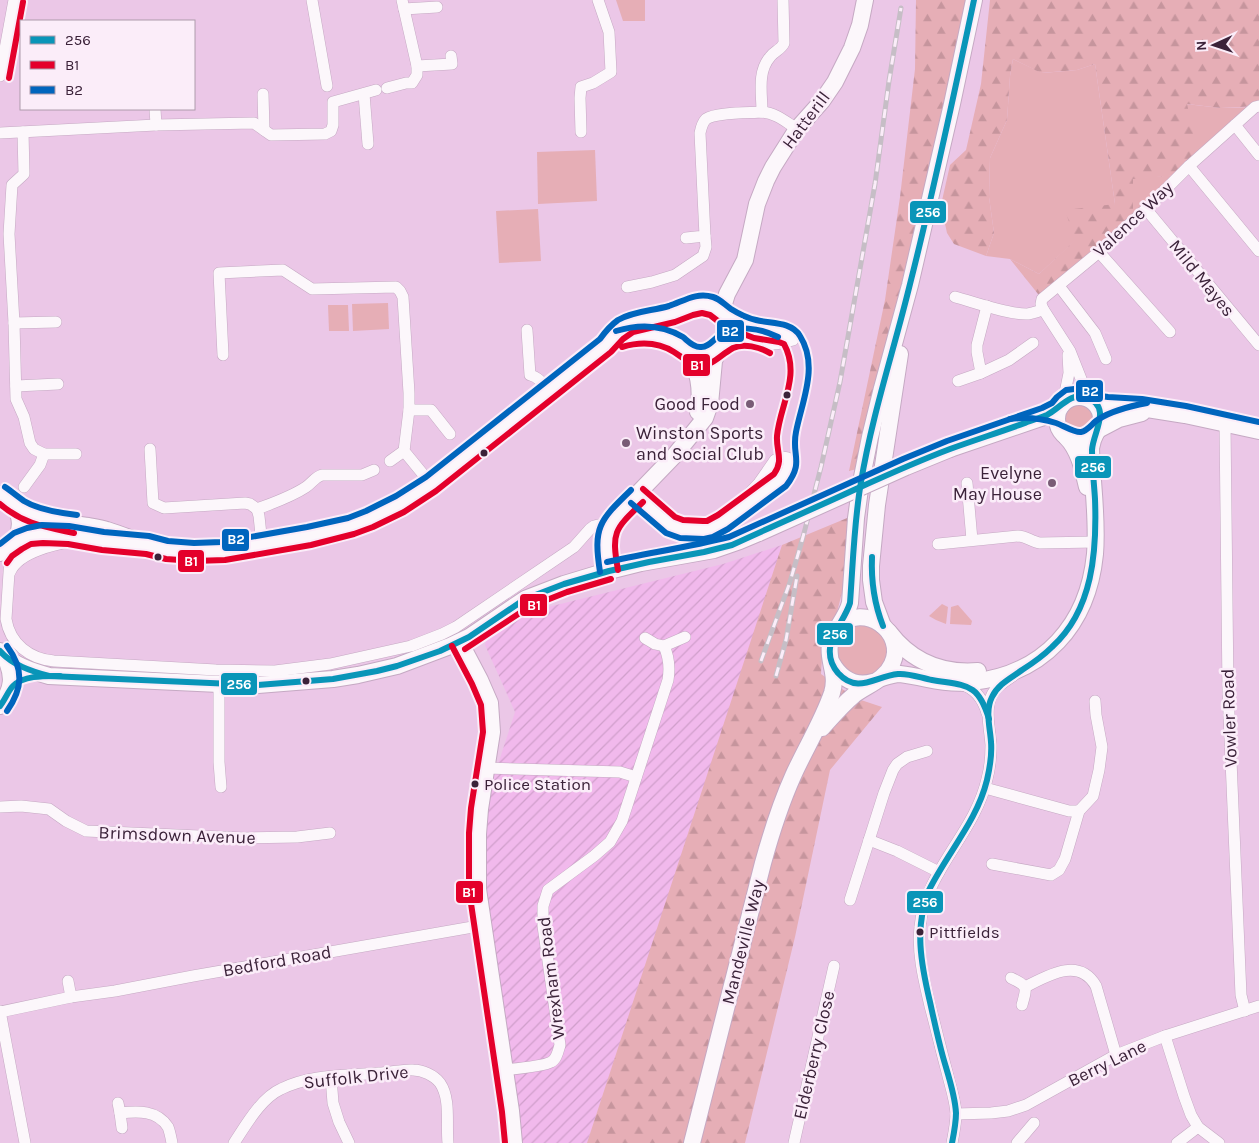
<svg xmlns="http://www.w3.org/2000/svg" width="1259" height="1143" font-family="Karla,sans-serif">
	<defs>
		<pattern id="industrial-furrows" width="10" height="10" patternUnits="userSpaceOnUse" patternTransform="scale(1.25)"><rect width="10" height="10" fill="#f1b9ec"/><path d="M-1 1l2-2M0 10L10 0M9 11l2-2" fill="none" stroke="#d09fcb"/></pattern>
		<pattern id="forest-firs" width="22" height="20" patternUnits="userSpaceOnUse" patternTransform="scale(1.25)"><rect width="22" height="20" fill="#e6aeb6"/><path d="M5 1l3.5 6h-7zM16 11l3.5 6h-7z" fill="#c6959d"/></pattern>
	</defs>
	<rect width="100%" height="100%" fill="#ebc7e7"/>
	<polygon fill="url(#industrial-furrows)" points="782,545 746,663 587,1143 521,1143 487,909 484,831 490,789 515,712 485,645 486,641 515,619 540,609 723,564"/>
	<g fill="#e6aeb6">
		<polygon points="616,0 645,0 645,21 623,21"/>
		<polygon points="1013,59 1042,73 1077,70 1095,64 1115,204 1039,274 1010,259 986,256 994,233 989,197 990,158 1007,120 1010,76"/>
		<polygon points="1186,104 1221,108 1255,107 1195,161"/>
		<polygon points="595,150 597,201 538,204 537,152"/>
		<polygon points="1180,175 1133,217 1133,178"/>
		<polygon points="538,209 541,261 499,263 496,211"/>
		<polygon points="388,303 389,329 353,331 352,304"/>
		<polygon points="328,305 348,305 349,331 329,331"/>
		<circle cx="1079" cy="419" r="16"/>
		<polygon points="942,604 948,607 946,624 936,620 929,616"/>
		<polygon points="958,605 972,621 971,625 950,624 951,607"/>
		<circle cx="862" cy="650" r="26"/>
	</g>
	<g fill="url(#forest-firs)">
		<polygon points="916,0 974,0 861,468 849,471 885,300 900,197 915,69"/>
		<polygon points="990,0 1259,0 1259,106 1221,108 1187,104 1193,131 1195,161 1180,175 1133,179 1133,217 1042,299 1010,259 1039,274 1075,240 1065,210 1115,204 1095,64 1077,70 1041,73 1013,59 1010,76 1007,120 990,158 989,197 994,233 986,256 954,244 947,233 941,205 950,165 966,150 981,84"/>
		<polygon points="852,516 844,585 836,616 823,641 821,674 855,698 882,707 830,770 795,937 745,1143 587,1143 782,545"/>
	</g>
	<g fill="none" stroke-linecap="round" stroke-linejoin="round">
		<defs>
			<g id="street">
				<polyline points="312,0 327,86"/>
				<polyline points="404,9 437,7"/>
				<polyline points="417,66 452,64 451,56"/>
				<polyline points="0,76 14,0"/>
				<polyline points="387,88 406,83 412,83 417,75 417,66 402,0"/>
				<polyline points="263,94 264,130"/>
				<polyline points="364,94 368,144"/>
				<polyline points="155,109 156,125"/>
				<path d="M762 112C762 94 757 72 770 57 774 51 781 50 784 43L783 0"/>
				<polyline points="1235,125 1259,155"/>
				<polyline points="23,132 24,174 12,185 9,234 14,323 16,399 24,417 30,443 34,449 44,454 76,454"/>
				<polyline points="581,132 580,98 581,87 593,83 611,72 609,32 598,0"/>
				<polyline points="0,133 156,125 254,123 271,135 325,134 331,131 333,125 333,102 376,90"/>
				<polyline points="1189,166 1259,251"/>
				<polyline points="1146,209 1259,345"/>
				<path d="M686 238 705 236 700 133C701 128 702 123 706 119 716 112 750 113 762 112 776 113 786 122 797 129"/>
				<polyline points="1099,252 1170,332"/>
				<polyline points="1059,286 1095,333 1106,359"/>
				<polyline points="627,287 652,282 675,275 703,256 706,247 705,236"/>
				<path d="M955 297C974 302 1009 315 1028 314 1033 313 1038 312 1043 309"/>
				<polyline points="14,323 56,322"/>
				<path d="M527 330 530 375C539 377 543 384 548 391"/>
				<path d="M723 345C741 330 753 342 773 344 779 344 786 342 793 340L787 335 750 327 735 322 723 315"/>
				<polyline points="223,355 219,273 283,270 312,289 396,287 400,291 403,297 409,393 409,410 404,451 431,484"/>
				<polyline points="981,373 977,352 977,345 987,306"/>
				<polyline points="958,381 981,373 1009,360 1033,343"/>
				<polyline points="16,386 58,384"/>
				<polyline points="1089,399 1070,351 1043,309 1041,304 1042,299 1099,252 1146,209 1189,166 1255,107 1259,106"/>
				<polyline points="1063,403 1069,373 1068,355"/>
				<polyline points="409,410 431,410 450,434"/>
				<polyline points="1225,424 1228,690 1241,995 1245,1011"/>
				<path d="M150 449 153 503 164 508 245 503 250 504 257 509C273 503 291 497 306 487 312 483 315 477 322 475H362L374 470"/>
				<polyline points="390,461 404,451"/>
				<polyline points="967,483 972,540"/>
				<polyline points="24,487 40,465 44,454"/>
				<path d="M637 496C650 508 664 525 682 529 691 531 704 531 713 528 728 521 741 509 754 499 764 491 779 485 786 473 789 468 790 464 788 458L782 457 775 460 759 483 743 500 723 514 700 527 692 530"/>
				<polyline points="257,509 259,516 262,544"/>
				<path d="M13 544 10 557 6 619C10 644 30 659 54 661L216 670 275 671 330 664 411 646 442 634 456 627 574 547 590 529 594 526 598 525 609 526"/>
				<path d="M938 544 1018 536C1026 536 1032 542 1040 543L1095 542"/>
				<path d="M10 572C19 551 57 544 78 540"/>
				<polyline points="645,638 655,644 664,646"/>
				<polyline points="219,684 219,762 221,787"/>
				<path d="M960 684C975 688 983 699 987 713"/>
				<polyline points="486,768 620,772 636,777"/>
				<polyline points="985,788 1069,811 1079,811"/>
				<polyline points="0,807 21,806 49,809 66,821 86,831 244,838 297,837 330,833"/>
				<polyline points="869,840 897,851 939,872"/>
				<polyline points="992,864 1051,875 1059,870 1065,859 1079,811 1093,796 1099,770 1102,747 1096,715 1095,701"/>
				<polyline points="850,900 884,793 893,770 897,764 907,757 927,751"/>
				<path d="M1011 978C1028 986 1027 987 1022 1005"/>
				<polyline points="68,981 71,997"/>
				<path d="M1025 987C1047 976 1079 956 1096 986L1116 1055"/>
				<polyline points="0,1011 25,1143"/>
				<polyline points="0,1012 71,997 115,991 193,976 484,925"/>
				<polyline points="1165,1036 1184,1096 1191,1115 1198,1127 1219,1143"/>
				<path d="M504 1070C514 1069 544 1066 551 1062 557 1059 558 1051 560 1045L543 926V906L548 890 594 856 610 842 622 821 668 680C670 668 669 657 664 646L685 637"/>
				<polyline points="331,1077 333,1103 339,1122 349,1143"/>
				<path d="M118 1103 120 1113C138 1111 157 1110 168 1127 170 1132 171 1138 172 1143"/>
				<polyline points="120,1113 122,1128"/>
				<polyline points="956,1114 991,1113 1008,1111 1026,1105 1116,1055 1165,1036 1259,1006"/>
				<path d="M234 1143C246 1125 261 1098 281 1089 311 1074 347 1076 379 1073 388 1073 405 1069 413 1070 422 1070 434 1075 440 1083 451 1099 446 1124 448 1143"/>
				<polyline points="794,1143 834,966"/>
				<path d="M952 1143C954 1133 956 1123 956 1113 955 1099 950 1085 947 1072 941 1050 936 1028 930 1006 924 980 917 953 920 927 925 871 975 833 987 779 990 768 991 757 991 745 990 728 983 705 995 690 1000 684 1007 680 1013 676"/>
				<polyline points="1017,1143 1034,1123"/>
				<polyline points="1177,1143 1198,1127"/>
			</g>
			<g id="secondary">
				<polyline points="723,315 724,304 727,294 745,260 757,204 766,181 773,167 797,129 822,101 835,82 852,48 860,25 865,0"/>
				<path d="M686 351C699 369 702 390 698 412"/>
				<circle cx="1079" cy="419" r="22"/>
				<polyline points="1093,401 1107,406 1141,408 1185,415 1259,431"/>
				<polyline points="1098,430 1119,419 1142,413"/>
				<path d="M1066 437C1079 450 1083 470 1087 487"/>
				<polyline points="950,449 1041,418 1054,412 1061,406"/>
				<path d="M0 494C26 507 27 540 0 553"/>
				<path d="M13 503C35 519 62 522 88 526 94 527 101 528 107 530 127 536 146 546 168 550 202 556 235 549 269 543 308 536 346 530 382 513 414 499 442 475 469 454 515 418 559 380 606 345 621 338 636 333 654 336 662 337 671 340 679 345 682 347 685 350 688 352 699 359 714 356 722 345 726 339 728 331 726 323 725 316 720 309 713 306 708 304 703 304 698 304 689 306 681 311 673 313 657 318 639 318 625 327 617 331 611 338 606 345"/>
				<path d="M13 544C39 526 72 536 101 541 110 542 119 543 128 544"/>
				<path d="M609 571C605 548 600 534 617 515L674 456 705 418 710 404 714 361 719 349"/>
				<polyline points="883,626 874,602 871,580 871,566 877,505 900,354"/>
				<path d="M889 632C911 661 942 674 978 671"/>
				<polyline points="460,642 480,680 490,703 492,732 480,809 478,834 478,889 511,1111 514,1143"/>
				<path d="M0 651C13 665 31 671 49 676L219 684 258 685 333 679 358 675 397 666 450 646 469 637 525 599 564 584 597 574 641 563 714 550 740 541 759 533"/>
				<path d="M832 663C841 679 855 687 873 682"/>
				<path d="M882 678C888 676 894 674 900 674 909 675 918 677 927 679 941 682 957 684 972 682 1044 674 1088 625 1095 554 1098 518 1092 483 1091 448L1093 440 1096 433"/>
				<path d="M0 706C13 689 14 676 5 657"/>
				<path d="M822 728C832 717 842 705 854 695 867 685 885 680 892 664 907 632 863 601 839 627"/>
				<path d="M692 1143 763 863C771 834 780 805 793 776 805 749 822 722 832 693 838 674 827 661 830 644 833 630 846 619 850 603L856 518 861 482 870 437 882 388 910 285 952 104 974 0"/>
			</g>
		</defs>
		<use href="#street" stroke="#c5a9c3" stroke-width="12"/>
		<use href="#secondary" stroke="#c5a9c3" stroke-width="18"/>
		<use href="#street" stroke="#fcf7fb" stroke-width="11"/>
		<use href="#secondary" stroke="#fcf7fb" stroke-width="16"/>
		<defs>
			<g id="rail">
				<polyline points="761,661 790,582 803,537 821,467 840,382 875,184 889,81 901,8"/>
				<polyline points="776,676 786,640 797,576"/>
			</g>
		</defs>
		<use href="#rail" stroke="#c6bec6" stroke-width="5"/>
		<use href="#rail" stroke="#fbedf9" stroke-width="3" stroke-dasharray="9" stroke-linecap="butt"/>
		<defs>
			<polyline id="secondary-bridge" points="759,533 906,467 950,449"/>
		</defs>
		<use href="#secondary-bridge" stroke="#c5a9c3" stroke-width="18" stroke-linecap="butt"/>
		<use href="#secondary-bridge" stroke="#fcf7fb" stroke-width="16"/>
		<defs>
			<g id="bus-1">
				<path d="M974 0C954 95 934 190 910 284 894 350 872 415 861 482 854 522 853 563 850 603 845 619 832 632 830 648 829 657 832 666 838 673 858 695 875 676 898 674 909 673 921 678 932 680 966 686 978 682 989 719"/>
				<path d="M872 557C871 581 874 603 883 626"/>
				<path d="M0 651C12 665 31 671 49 676L258 685 333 679 377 671 397 666 440 651 469 637 525 599 564 584 609 571 649 562 704 552 732 545C773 526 815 508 856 489 887 475 918 461 950 449 975 440 1000 432 1025 423 1032 420 1040 418 1047 415 1059 409 1071 392 1086 397 1113 407 1093 432 1092 450 1092 466 1094 483 1095 499 1097 551 1093 610 1052 647 1043 656 1033 663 1022 670 1011 678 998 684 992 697 985 711 990 727 991 742 992 754 990 767 987 780 977 821 948 852 929 890 914 927 921 964 930 1002 934 1020 938 1039 943 1057 948 1075 955 1094 956 1113 956 1123 954 1133 952 1143"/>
				<path d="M0 706C5 700 8 691 13 686 24 675 46 676 60 676"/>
			</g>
			<g id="bus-2">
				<polyline points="9,78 23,2"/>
				<path d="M622 347C639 342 658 342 674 352 682 357 689 364 698 365 714 366 720 355 733 348 744 343 759 347 770 353"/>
				<path d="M0 504C23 524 46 527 74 533"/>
				<path d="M7 563 12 556 22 549 31 544 43 543 68 544 102 550 146 554 166 559 194 561 225 560 311 545 354 534 373 527 404 512 436 491 611 352 623 339 633 332 675 322 693 315 702 313 710 315 723 325 741 333 754 338 779 342 784 344C801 375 780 405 777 436 776 451 784 460 774 474L718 515 707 521H703L683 520 675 517 643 489"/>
				<path d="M618 570C611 531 615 529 643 502"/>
				<polyline points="452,646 472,684 481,705 483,732 471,808 469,833 469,890 502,1112 505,1143"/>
				<polyline points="465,649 529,607 567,592 611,579"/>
			</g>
			<g id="bus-3">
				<path d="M616 331C639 324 663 325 683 337 688 341 693 347 700 347 708 348 713 340 719 336 737 324 760 328 778 337"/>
				<path d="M1010 419C1025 417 1040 418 1056 423 1062 425 1075 433 1081 432 1088 431 1093 422 1099 419 1113 410 1131 406 1147 403"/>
				<path d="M5 487C11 491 17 496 24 501 39 510 60 513 77 515"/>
				<path d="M0 544 14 533 27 528 42 525 69 526 104 532 149 536 168 541 194 543 222 542 307 527 348 518 366 511 396 496 426 477 600 339C605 332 611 325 618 320 634 311 652 311 669 306 684 301 696 292 713 297 720 299 725 305 731 309 739 314 747 318 756 320 770 324 791 321 800 336 819 366 802 401 796 432 791 456 805 461 786 486L728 529 713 537 704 539 680 538 666 533 631 503"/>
				<path d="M607 562C648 553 689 547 729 537L903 459 947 441 1042 408 1052 403 1057 397 1066 390 1083 388 1101 396 1108 397 1142 399 1186 406 1259 422"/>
				<path d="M600 572C593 527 599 521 631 490"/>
				<path d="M7 646C24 669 23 688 7 711"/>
			</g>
		</defs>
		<use href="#bus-1" stroke="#fbedf9" stroke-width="10"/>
		<use href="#bus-2" stroke="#fbedf9" stroke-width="10"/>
		<use href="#bus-3" stroke="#fbedf9" stroke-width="10"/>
		<use href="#bus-1" stroke="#0995b8" stroke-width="6"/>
		<use href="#bus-2" stroke="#e4002b" stroke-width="6"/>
		<use href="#bus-3" stroke="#0065bd" stroke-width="6"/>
	</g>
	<g fill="#3b2239" stroke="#fbedf9" stroke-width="2">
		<circle cx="787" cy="395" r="4.5"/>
		<circle cx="484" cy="453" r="4.5"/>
		<circle cx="158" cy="557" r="4.5"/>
		<circle cx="306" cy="681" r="4.5"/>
		<circle cx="475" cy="784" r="4.5"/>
		<circle cx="920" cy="932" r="4.5"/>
	</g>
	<g fill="#795c76" stroke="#fbedf9" stroke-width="2">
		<circle cx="750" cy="404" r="5"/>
		<circle cx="626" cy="443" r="5"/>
		<circle cx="1052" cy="483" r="5"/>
	</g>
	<g text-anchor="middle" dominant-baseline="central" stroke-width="5" stroke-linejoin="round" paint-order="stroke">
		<g font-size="17" fill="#3b2239" stroke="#fbedf9" text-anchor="start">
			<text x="484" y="784">Police Station</text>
			<text x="929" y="932">Pittfields</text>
		</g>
		<g font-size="18" fill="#3b2239" stroke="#fbedf9">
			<text transform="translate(806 120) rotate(-53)">Hatterill</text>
			<text transform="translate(1133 219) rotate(-43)">Valence Way</text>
			<text transform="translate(1202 278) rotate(51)">Mild Mayes</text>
			<text transform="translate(1229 718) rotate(-92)">Vowler Road</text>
			<text transform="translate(177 835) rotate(2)">Brimsdown Avenue</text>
			<text transform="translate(743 942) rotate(-76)">Mandeville Way</text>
			<text transform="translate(277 961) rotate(-10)">Bedford Road</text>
			<text transform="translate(551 978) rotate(-97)">Wrexham Road</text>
			<text transform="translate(814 1055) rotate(-77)">Elderberry Close</text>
			<text transform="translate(1107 1063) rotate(-26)">Berry Lane</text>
			<text transform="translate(356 1077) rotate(-6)">Suffolk Drive</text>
		</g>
		<g font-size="18" fill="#3b2239" stroke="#fbedf9" text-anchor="end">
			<text x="740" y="404">Good Food</text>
			<text x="636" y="433" text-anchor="start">Winston Sports<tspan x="636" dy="21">and Social Club</tspan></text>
			<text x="1042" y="473">Evelyne<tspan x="1042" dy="21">May House</tspan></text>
		</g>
	</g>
	<g stroke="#fbedf9" stroke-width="2">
		<rect x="909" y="200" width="38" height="24" rx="5" fill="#0995b8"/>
		<rect x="716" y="319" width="29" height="24" rx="5" fill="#0065bd"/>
		<rect x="682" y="353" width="29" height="24" rx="5" fill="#e4002b"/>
		<rect x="1075" y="379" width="29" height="24" rx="5" fill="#0065bd"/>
		<rect x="1074" y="455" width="38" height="24" rx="5" fill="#0995b8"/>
		<rect x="221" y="528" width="29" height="24" rx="5" fill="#0065bd"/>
		<rect x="177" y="549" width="28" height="24" rx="5" fill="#e4002b"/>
		<rect x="519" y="593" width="29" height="24" rx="5" fill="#e4002b"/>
		<rect x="816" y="622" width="38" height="24" rx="5" fill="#0995b8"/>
		<rect x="220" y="672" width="38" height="24" rx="5" fill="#0995b8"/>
		<rect x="455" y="880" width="29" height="24" rx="5" fill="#e4002b"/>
		<rect x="906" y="890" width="38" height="24" rx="5" fill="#0995b8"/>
	</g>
	<g font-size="14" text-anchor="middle" font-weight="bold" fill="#fff">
		<text x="928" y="217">256</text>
		<text x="730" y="336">B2</text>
		<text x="697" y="370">B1</text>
		<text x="1090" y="396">B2</text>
		<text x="1093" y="472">256</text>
		<text x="236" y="544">B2</text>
		<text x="191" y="566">B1</text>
		<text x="534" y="610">B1</text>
		<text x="835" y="639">256</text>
		<text x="239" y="689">256</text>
		<text x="469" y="897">B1</text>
		<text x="925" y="907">256</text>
	</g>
	<rect x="20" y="20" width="175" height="90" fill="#fbedf9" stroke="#ae9cac"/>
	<rect x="30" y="36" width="25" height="8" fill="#0995b8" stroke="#ae9cac"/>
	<text x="65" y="45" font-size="15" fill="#3b2239">256</text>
	<rect x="30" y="61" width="25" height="8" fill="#e4002b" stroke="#ae9cac"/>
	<text x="65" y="70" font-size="15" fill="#3b2239">B1</text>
	<rect x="30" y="86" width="25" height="8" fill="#0065bd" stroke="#ae9cac"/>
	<text x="65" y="95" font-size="15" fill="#3b2239">B2</text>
	<g transform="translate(1214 45) rotate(267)" stroke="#fbedf9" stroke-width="4" paint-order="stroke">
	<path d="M0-4L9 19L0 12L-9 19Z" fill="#3b2239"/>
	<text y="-8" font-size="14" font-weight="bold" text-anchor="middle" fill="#3b2239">N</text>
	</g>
</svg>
